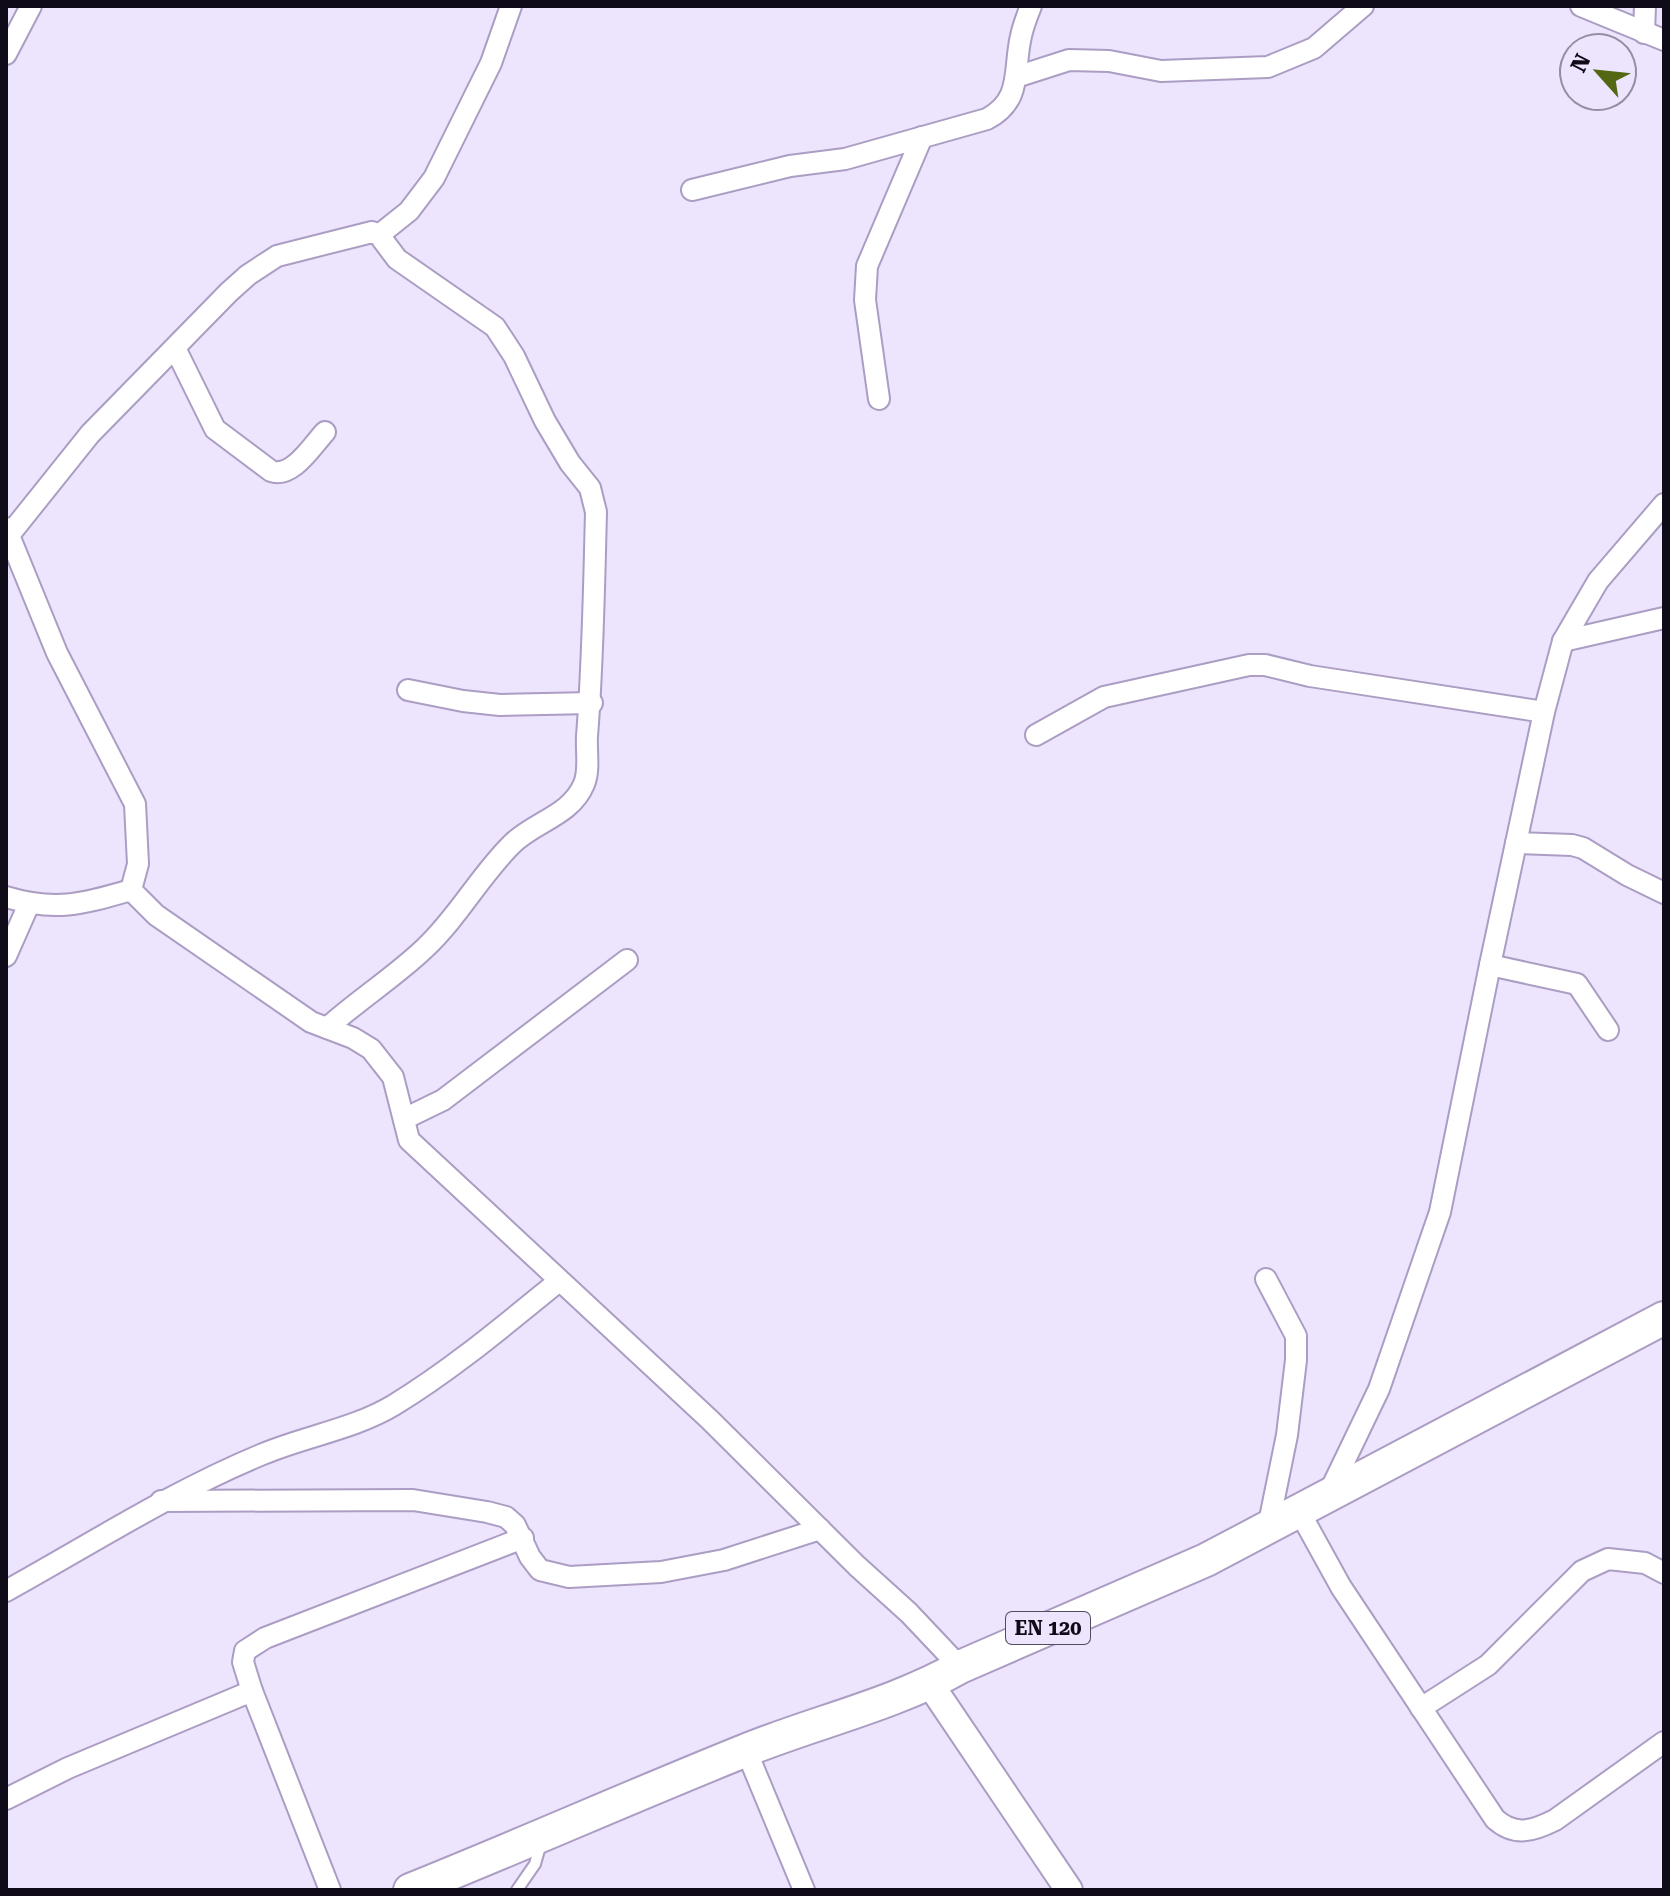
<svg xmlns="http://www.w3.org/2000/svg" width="1670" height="1896" font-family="'Roboto Serif',serif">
	<rect width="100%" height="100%" fill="#ede4fd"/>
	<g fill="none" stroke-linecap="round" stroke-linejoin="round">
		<defs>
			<polyline id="service" points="517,1890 535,1864 541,1843"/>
			<g id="minor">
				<polyline points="1581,6 1664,40"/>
				<polyline points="1644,33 1645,6"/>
				<polyline points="6,54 31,6"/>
				<polyline points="1016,77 1069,60 1109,61 1161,71 1268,67 1314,48 1363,6"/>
				<path d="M692 190 790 166 845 159 987 119C1023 100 1013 70 1021 36 1023 26 1027 16 1031 6"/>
				<polyline points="379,235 409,211 434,178 491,63 511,6"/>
				<path d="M175 348 215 429 271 471C292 479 312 446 325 432"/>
				<polyline points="879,399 865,300 867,266 922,137"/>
				<polyline points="6,528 57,653 135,804 138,864 131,890 156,915 311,1022 353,1038 371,1049 393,1077 409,1140 709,1419 857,1566 909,1613 960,1667"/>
				<path d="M10 534 90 434 229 292 248 275 277 256 372 232 379 235 397 259 495 327 514 356 545 421 570 463 590 488 596 512C594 587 593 662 587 736 586 752 590 770 584 784 571 816 533 822 511 845 479 877 458 917 425 948 396 976 358 1000 327 1028"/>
				<polyline points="1563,641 1664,618"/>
				<polyline points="408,690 463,701 500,705 592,703"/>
				<polyline points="1036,735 1104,697 1249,665 1265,665 1310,676 1544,712"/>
				<polyline points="1516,843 1572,845 1583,848 1627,875 1664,893"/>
				<path d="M6 897C56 912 82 904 131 890"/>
				<polyline points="6,956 29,904"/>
				<polyline points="1490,965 1577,984 1608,1030"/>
				<polyline points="404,1119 443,1100 627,960"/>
				<polyline points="1266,1279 1296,1336 1296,1360 1287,1435 1268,1528"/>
				<polyline points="1328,1495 1379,1389 1440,1212 1490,965 1544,712 1563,641 1598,581 1664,504"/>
				<polyline points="161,1501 413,1500 487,1512 506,1517 515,1525 530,1557 540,1570 569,1577 661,1572 724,1560 820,1529"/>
				<path d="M1299 1511 1341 1587 1495 1819C1515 1837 1533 1831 1555 1820L1664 1742"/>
				<path d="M6 1591C91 1544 173 1491 263 1454 306 1436 354 1429 394 1405 453 1369 506 1324 559 1281"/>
				<polyline points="1421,1708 1488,1665 1582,1571 1608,1559 1645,1563 1664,1573"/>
				<polyline points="746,1750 804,1890"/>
				<polyline points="6,1799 68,1768 252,1691"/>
				<polyline points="330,1890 252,1691 243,1662 245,1651 265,1638 523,1538"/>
			</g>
			<polyline id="tertiary" points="930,1684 1069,1890"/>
			<path id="primary" d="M410 1890C522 1845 632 1796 744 1751 815 1722 893 1705 960 1667L1206 1560 1664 1318"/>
		</defs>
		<use href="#service" stroke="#ab9dc3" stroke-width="14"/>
		<use href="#minor" stroke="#ab9dc3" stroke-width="24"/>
		<use href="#tertiary" stroke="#ab9dc3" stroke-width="30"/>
		<use href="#primary" stroke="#ab9dc3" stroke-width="36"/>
		<use href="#service" stroke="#fff" stroke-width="10"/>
		<use href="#minor" stroke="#fff" stroke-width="20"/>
		<use href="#tertiary" stroke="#fff" stroke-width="26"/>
		<use href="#primary" stroke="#fff" stroke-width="32"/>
	</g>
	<g text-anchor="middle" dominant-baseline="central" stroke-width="8" stroke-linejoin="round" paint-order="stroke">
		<rect fill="#ede4fd" stroke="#524c5d" stroke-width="2" x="1006" y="1612" width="84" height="32" rx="6"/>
		<g font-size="20" font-weight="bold" fill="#100b18">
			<text x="1048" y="1628">EN 120</text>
		</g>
	</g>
	<rect width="1670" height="1896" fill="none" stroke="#100b18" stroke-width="16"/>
	<g transform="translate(1598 72) rotate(297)"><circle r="38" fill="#ede4fd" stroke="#958da1" stroke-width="2"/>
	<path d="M0-6L14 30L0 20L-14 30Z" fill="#546712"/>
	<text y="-12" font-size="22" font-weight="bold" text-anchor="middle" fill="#100b18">N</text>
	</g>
</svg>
